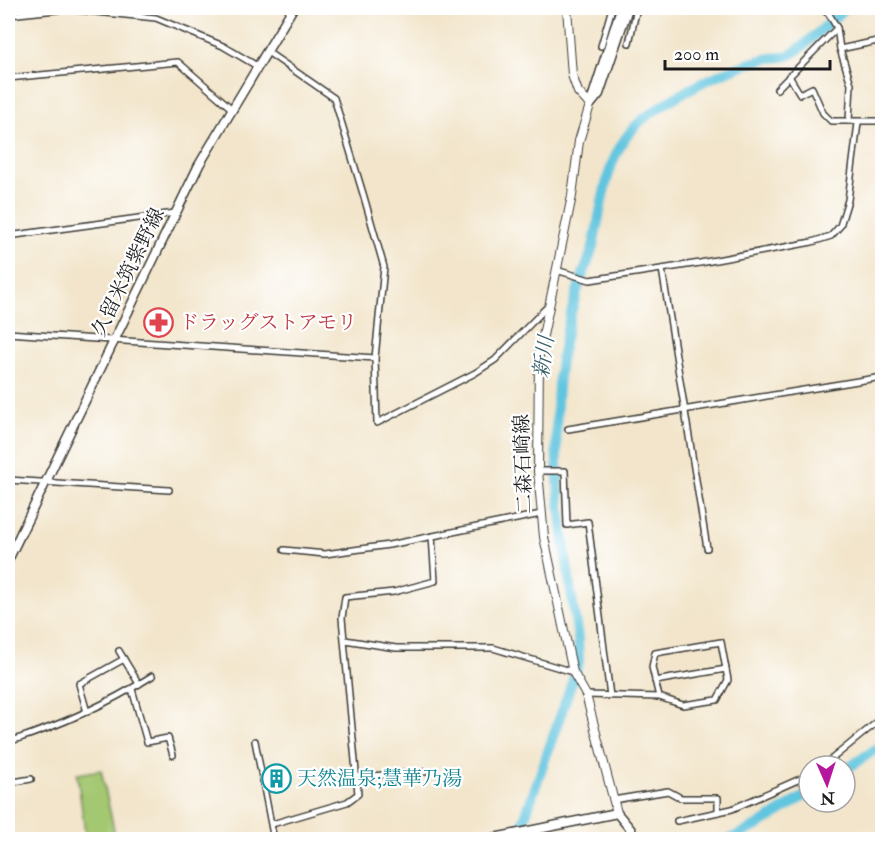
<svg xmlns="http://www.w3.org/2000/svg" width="890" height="847" font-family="'IM FELL Double Pica','Noto Serif JP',serif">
	<rect width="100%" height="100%" fill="#fff"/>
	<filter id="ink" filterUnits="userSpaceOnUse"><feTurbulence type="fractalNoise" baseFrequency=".0167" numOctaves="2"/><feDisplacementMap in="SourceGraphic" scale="12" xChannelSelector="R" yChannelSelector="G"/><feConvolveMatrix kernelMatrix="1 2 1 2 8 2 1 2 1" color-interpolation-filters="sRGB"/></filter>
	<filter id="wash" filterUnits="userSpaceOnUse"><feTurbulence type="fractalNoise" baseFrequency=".008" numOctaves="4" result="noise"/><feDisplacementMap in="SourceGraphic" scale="24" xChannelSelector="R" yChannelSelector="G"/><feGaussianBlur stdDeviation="1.35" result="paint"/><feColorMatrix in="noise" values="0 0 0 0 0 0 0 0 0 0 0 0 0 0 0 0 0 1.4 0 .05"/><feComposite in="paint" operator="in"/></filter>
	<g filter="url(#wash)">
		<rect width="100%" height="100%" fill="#f2e5cb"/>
		<polygon fill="#a4c872" stroke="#607247" stroke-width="1.5" points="101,770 116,839 86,839 77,774"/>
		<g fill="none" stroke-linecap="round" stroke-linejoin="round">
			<g stroke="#61c5df" stroke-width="10">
				<polyline points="845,770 882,745"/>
				<path d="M517 840 579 662 578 638C564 546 548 453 561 359 565 335 572 308 579 285 584 270 591 257 594 242 604 197 606 146 647 116 682 91 722 70 765 59 772 57 780 58 787 56 802 51 831 19 846 8"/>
				<polyline points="728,840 759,825 809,793"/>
			</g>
		</g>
	</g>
	<g filter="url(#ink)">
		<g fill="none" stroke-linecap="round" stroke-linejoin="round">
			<defs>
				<g id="street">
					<polyline points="820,8 829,14 837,28 840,49 851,84 849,121"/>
					<polyline points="8,15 66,9 156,18 223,46 257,66"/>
					<polyline points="629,43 637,8"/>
					<polyline points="601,46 612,8"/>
					<polyline points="840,49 882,40"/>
					<polyline points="266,51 334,98 364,197 384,267 375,358 377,423 475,373 495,360 548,306"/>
					<polyline points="789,76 800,94 812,88 823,113 831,121 882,121"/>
					<polyline points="8,78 178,62 232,109"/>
					<polyline points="777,89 837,28"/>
					<polyline points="8,236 175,213"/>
					<polyline points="662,269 707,548"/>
					<polyline points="556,270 590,280 700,263 812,242 831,236 840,226 848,200 858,123"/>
					<polyline points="8,333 375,358"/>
					<polyline points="568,429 882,377"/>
					<polyline points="538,471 565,471 567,525 588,522 610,696"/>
					<polyline points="8,480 169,490"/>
					<polyline points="284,550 325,554 389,545 541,514"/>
					<polyline points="345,640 396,648 493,648 573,672"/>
					<polyline points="119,651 139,684"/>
					<polyline points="655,681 726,669"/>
					<polyline points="132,689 147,742 168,738 173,755"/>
					<polyline points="586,695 659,697 683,705 717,700 728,680 721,642 655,653 652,667 659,697"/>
					<polyline points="87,712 79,684 124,659"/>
					<polyline points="255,741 274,840"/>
					<path d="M8 742C59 726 106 705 152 676"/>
					<polyline points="823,766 882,718"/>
					<polyline points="357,777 425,772"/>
					<polyline points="8,783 31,779"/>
					<polyline points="613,800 668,791 681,798 718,798 718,812"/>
					<polyline points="677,821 732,809 809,775"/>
					<polyline points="272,824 347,802 358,794 342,618 345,597 394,592 435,581 432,536"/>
				</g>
				<polyline id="secondary" points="567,8 572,75 578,92 590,105 579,141 572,196 539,355 538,471 544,537 563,626 573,672 586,695 617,813"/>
				<g id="primary">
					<polyline points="591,102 621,8"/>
					<polyline points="590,105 599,94 628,8"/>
					<polyline points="8,560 199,165 293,8"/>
					<polyline points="484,840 617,813 631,830 635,840"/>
				</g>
			</defs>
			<use href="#street" stroke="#3c3a36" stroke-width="8"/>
			<use href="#secondary" stroke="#3c3a36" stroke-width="10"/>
			<use href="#primary" stroke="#3c3a36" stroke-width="11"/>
			<use href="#street" stroke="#fff" stroke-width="5"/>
			<use href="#secondary" stroke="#fff" stroke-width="8"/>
			<use href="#primary" stroke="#fff" stroke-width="8"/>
			<polyline stroke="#1c1c1c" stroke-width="1.5" stroke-dasharray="9 4.5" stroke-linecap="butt" points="844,840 859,836 882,837"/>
		</g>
	</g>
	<defs>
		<symbol id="pharmacy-ring" viewBox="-11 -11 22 22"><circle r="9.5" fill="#fff" stroke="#e0444e" stroke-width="1.5"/><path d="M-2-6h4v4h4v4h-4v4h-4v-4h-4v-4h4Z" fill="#e0444e"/></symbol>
		<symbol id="building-ring" viewBox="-11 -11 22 22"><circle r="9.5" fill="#fff" stroke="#0f9aa8" stroke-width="1.5"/><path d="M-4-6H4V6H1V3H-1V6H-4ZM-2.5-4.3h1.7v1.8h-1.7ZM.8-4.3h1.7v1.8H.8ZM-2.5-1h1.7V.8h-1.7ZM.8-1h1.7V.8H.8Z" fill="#0f9aa8"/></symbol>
	</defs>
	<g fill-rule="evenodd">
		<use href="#pharmacy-ring" x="142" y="306" width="33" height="33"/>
		<use href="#building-ring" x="260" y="762" width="33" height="33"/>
	</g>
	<g text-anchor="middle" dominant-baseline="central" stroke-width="4.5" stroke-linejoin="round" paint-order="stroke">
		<g font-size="20" fill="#1c1c1c" stroke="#fff">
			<text transform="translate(128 272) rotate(-64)">久留米筑紫野線</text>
			<text transform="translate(523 464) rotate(-92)">二森石崎線</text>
		</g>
		<g font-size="20" fill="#be3a42" stroke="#fff" text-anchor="start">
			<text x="179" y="322">ドラッグストアモリ</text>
		</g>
		<g font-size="20" fill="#0d838f" stroke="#fff" text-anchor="start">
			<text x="297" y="778">天然温泉;慧華乃湯</text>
		</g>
		<g font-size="21" font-style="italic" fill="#38606a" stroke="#fff">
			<text transform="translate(544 357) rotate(-82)">新川</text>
		</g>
	</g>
	<rect width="890" height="847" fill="none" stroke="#fff" stroke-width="30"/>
	<g transform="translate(827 784) rotate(177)"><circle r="28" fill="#ffffff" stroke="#a4a4a4" stroke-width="1.5"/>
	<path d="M0-4.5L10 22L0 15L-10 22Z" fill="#b5179e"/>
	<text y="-9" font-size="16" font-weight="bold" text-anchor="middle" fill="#1c1c1c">N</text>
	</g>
	<path d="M665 60v9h165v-9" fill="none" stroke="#1c1c1c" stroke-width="3"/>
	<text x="674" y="60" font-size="18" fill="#1c1c1c" stroke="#ffffff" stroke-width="4.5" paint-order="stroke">200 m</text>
</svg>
